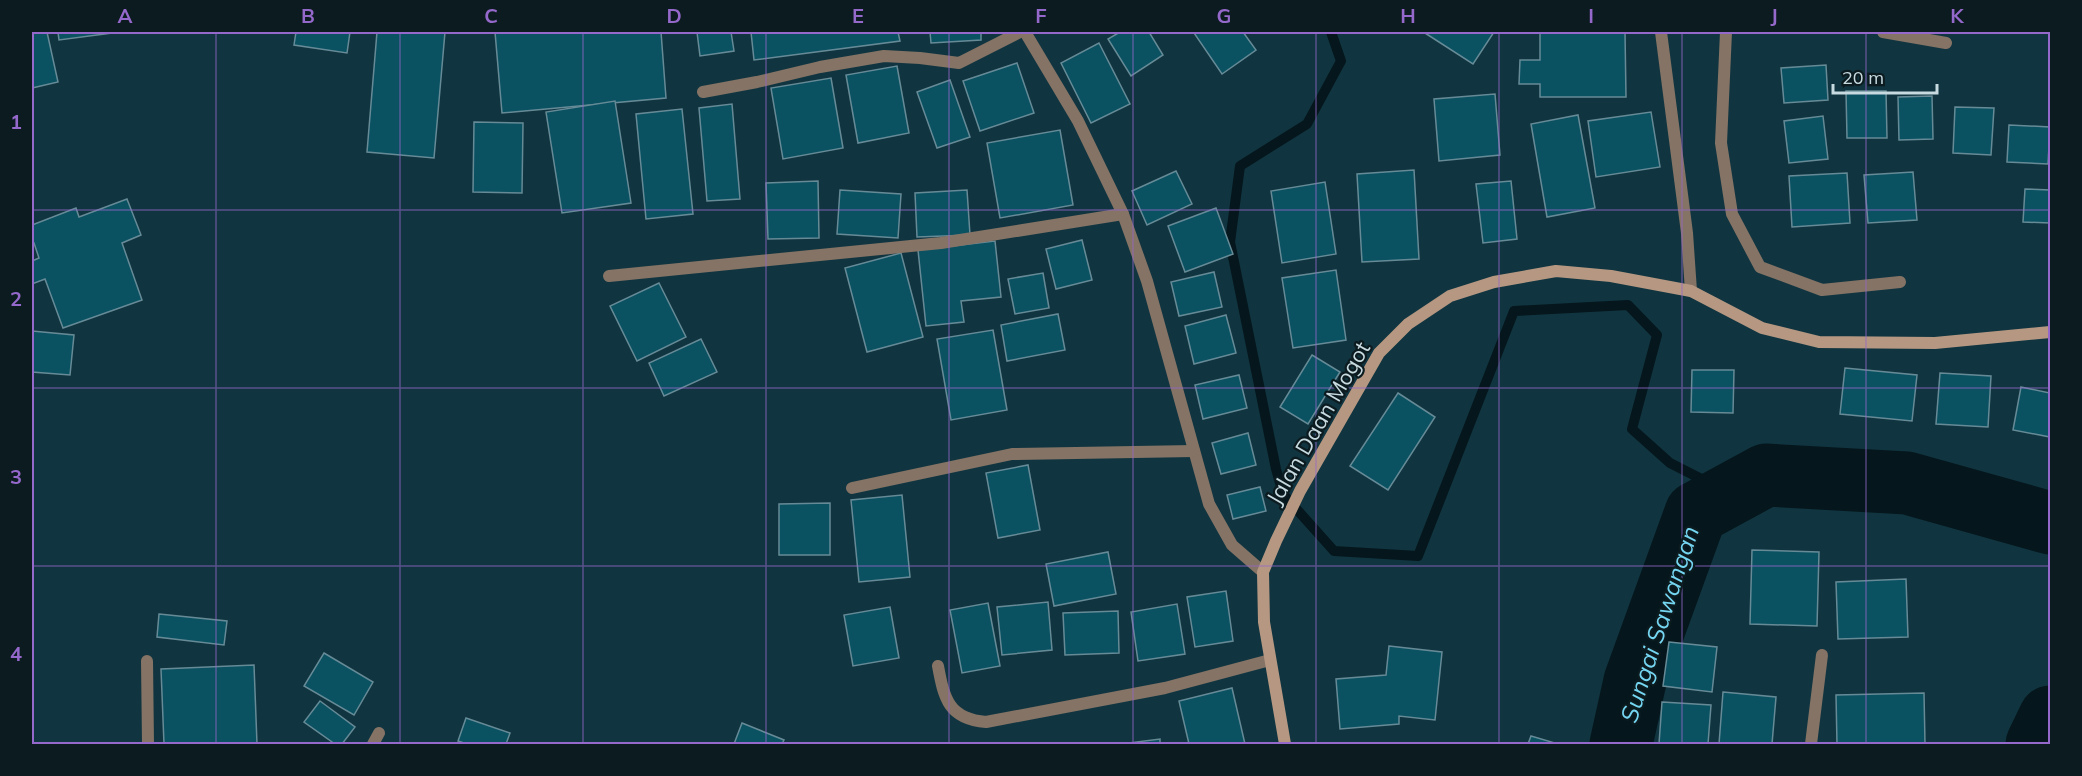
<svg xmlns="http://www.w3.org/2000/svg" width="2082" height="776" font-family="Mulish,sans-serif">
	<rect width="100%" height="100%" fill="#113540"/>
	<g fill="none" stroke-linecap="round" stroke-linejoin="round">
		<polyline stroke="#05171d" stroke-width="10" points="1331,32 1341,61 1307,124 1240,166 1230,242 1276,469 1283,494 1334,551 1418,556 1514,311 1628,305 1657,335 1632,429 1670,463 1731,494"/>
		<g stroke="#05171d" stroke-width="63">
			<polyline points="1621,744 1635,681 1696,513 1766,475 1907,483 2050,523"/>
			<polyline points="2037,744 2050,717"/>
		</g>
	</g>
	<g fill="#0a5162" stroke="#668b97" stroke-width="1.5">
		<polygon points="32,32 47,32 58,82 32,88"/>
		<polygon points="58,32 120,32 59,40"/>
		<polygon points="296,32 350,32 347,53 294,45"/>
		<polygon points="377,32 445,32 434,158 367,152"/>
		<polygon points="495,32 661,32 666,98 502,113"/>
		<polygon points="697,32 731,32 734,51 700,56"/>
		<polygon points="751,32 898,32 900,41 754,60"/>
		<polygon points="930,32 981,32 981,40 931,43"/>
		<polygon points="1120,32 1149,32 1163,55 1131,76 1108,39"/>
		<polygon points="1197,32 1243,32 1256,50 1222,74 1194,33"/>
		<polygon points="1426,32 1494,32 1473,64 1425,33"/>
		<polygon points="1540,32 1625,32 1626,97 1540,97 1540,84 1519,84 1520,60 1540,60"/>
		<polygon points="1099,43 1130,104 1091,123 1061,63"/>
		<polygon points="1017,63 1034,113 980,131 963,81"/>
		<polygon points="1826,65 1828,100 1784,103 1781,68"/>
		<polygon points="897,66 909,133 858,143 846,75"/>
		<polygon points="831,78 843,148 783,159 771,88"/>
		<polygon points="950,80 970,137 937,148 917,92"/>
		<polygon points="1846,91 1886,91 1887,138 1847,138"/>
		<polygon points="1495,94 1500,155 1439,161 1434,99"/>
		<polygon points="1932,96 1933,139 1899,140 1898,97"/>
		<polygon points="615,101 631,203 562,213 546,112"/>
		<polygon points="732,104 740,199 707,201 699,108"/>
		<polygon points="1955,107 1994,108 1991,155 1953,153"/>
		<polygon points="682,109 693,214 646,219 636,114"/>
		<polygon points="1651,112 1660,167 1596,177 1588,121"/>
		<polygon points="1578,115 1595,208 1547,217 1531,124"/>
		<polygon points="1823,116 1828,159 1789,163 1784,121"/>
		<polygon points="474,122 523,123 522,193 473,192"/>
		<polygon points="2009,125 2050,127 2048,164 2007,162"/>
		<polygon points="1060,130 1073,205 1000,218 987,143"/>
		<polygon points="1414,170 1419,259 1362,262 1357,174"/>
		<polygon points="1176,171 1192,204 1147,225 1132,191"/>
		<polygon points="1913,172 1917,220 1868,223 1864,175"/>
		<polygon points="1847,173 1850,223 1792,227 1789,176"/>
		<polygon points="818,181 819,238 768,239 766,183"/>
		<polygon points="1511,181 1517,239 1483,243 1476,184"/>
		<polygon points="1325,182 1336,254 1282,263 1271,191"/>
		<polygon points="2025,189 2050,190 2050,223 2023,222"/>
		<polygon points="840,190 901,194 898,238 837,234"/>
		<polygon points="967,190 970,235 917,237 915,193"/>
		<polygon points="127,199 141,235 122,243 142,300 63,328 45,279 32,284 32,261 39,258 34,243 32,244 32,225 76,208 79,217"/>
		<polygon points="1216,208 1233,254 1185,272 1168,226"/>
		<polygon points="1082,240 1092,280 1056,289 1046,249"/>
		<polygon points="995,241 1001,297 961,301 964,322 926,326 918,250"/>
		<polygon points="901,253 923,337 867,352 845,268"/>
		<polygon points="1336,270 1346,340 1293,348 1282,278"/>
		<polygon points="1214,272 1222,307 1179,316 1171,282"/>
		<polygon points="1043,273 1049,308 1015,314 1008,279"/>
		<polygon points="659,283 686,337 637,361 610,306"/>
		<polygon points="1058,314 1065,350 1007,361 1001,325"/>
		<polygon points="1226,315 1236,353 1194,364 1185,326"/>
		<polygon points="993,330 1007,410 951,420 937,339"/>
		<polygon points="32,331 74,335 70,375 32,372"/>
		<polygon points="701,339 717,372 664,396 649,363"/>
		<polygon points="1312,355 1340,372 1308,424 1280,407"/>
		<polygon points="1845,368 1917,375 1912,421 1840,414"/>
		<polygon points="1692,370 1734,370 1733,413 1691,412"/>
		<polygon points="1940,373 1991,376 1988,427 1936,424"/>
		<polygon points="1239,375 1247,408 1203,419 1195,385"/>
		<polygon points="2021,387 2050,393 2050,437 2013,430"/>
		<polygon points="1398,393 1435,417 1388,490 1350,466"/>
		<polygon points="1248,433 1256,465 1221,474 1212,443"/>
		<polygon points="1028,465 1040,530 998,538 986,473"/>
		<polygon points="1260,487 1266,511 1233,519 1227,495"/>
		<polygon points="902,495 910,577 859,582 851,500"/>
		<polygon points="830,503 830,555 779,555 779,504"/>
		<polygon points="1752,550 1819,552 1817,626 1750,624"/>
		<polygon points="1108,552 1116,594 1054,606 1046,564"/>
		<polygon points="1906,579 1908,637 1838,639 1836,582"/>
		<polygon points="1226,591 1233,641 1195,647 1187,597"/>
		<polygon points="1048,602 1052,650 1002,655 997,607"/>
		<polygon points="988,603 1000,666 962,673 950,610"/>
		<polygon points="1177,604 1185,654 1138,661 1131,612"/>
		<polygon points="890,607 899,658 853,666 844,615"/>
		<polygon points="1118,611 1119,653 1065,655 1063,613"/>
		<polygon points="159,614 227,621 224,645 157,637"/>
		<polygon points="1669,642 1717,647 1712,692 1663,686"/>
		<polygon points="1389,646 1442,652 1435,720 1399,716 1399,724 1340,729 1336,679 1386,675"/>
		<polygon points="324,653 373,682 354,715 304,686"/>
		<polygon points="254,665 257,744 164,744 161,669"/>
		<polygon points="1232,688 1245,744 1189,744 1179,701"/>
		<polygon points="1723,692 1776,697 1772,744 1719,744"/>
		<polygon points="1924,693 1925,744 1837,744 1836,695"/>
		<polygon points="320,701 355,727 342,744 335,744 304,722"/>
		<polygon points="1662,702 1711,705 1708,744 1659,744"/>
		<polygon points="466,718 510,733 506,744 467,744 458,741"/>
		<polygon points="742,723 784,740 782,744 734,744"/>
		<polygon points="1531,736 1555,743 1554,744 1528,744"/>
		<polygon points="1160,739 1160,744 1121,744"/>
	</g>
	<g fill="none" stroke-linecap="round" stroke-linejoin="round">
		<g stroke="#857365" stroke-width="12">
			<polyline points="1025,32 1078,121 1123,214 1147,281 1209,504 1232,545 1263,572"/>
			<polyline points="1661,32 1687,233 1691,291"/>
			<polyline points="1726,32 1721,143 1732,214 1760,267 1822,290 1900,282"/>
			<polyline points="1883,32 1946,43"/>
			<polyline points="703,92 757,82 820,67 884,56 920,58 959,63 1020,32"/>
			<polyline points="609,276 941,243 1123,214"/>
			<polyline points="852,488 1012,454 1194,451"/>
			<polyline points="147,661 148,744"/>
			<path d="M938 666C944 699 949 719 986 722L1165 688 1270 660"/>
			<polyline points="373,744 379,733"/>
			<polyline points="1811,744 1822,655"/>
		</g>
		<polyline stroke="#b69882" stroke-width="12" points="1285,744 1264,622 1263,572 1276,541 1300,491 1379,353 1408,324 1450,296 1494,282 1556,271 1611,276 1691,291 1762,328 1819,342 1935,343 2050,332"/>
	</g>
	<path fill="none" stroke="#9569cb" stroke-width="1.5" stroke-opacity="0.55" d="M216 32V744M400 32V744M583 32V744M766 32V744M949 32V744M1133 32V744M1316 32V744M1499 32V744M1682 32V744M1866 32V744M32 210H2050M32 388H2050M32 566H2050"/>
	<g text-anchor="middle" dominant-baseline="central" stroke-width="4.5" stroke-linejoin="round" paint-order="stroke">
		<g font-size="22" fill="#c6dae0" stroke="#0c1b1f">
			<text transform="translate(1318 423) rotate(-60)">Jalan Daan Mogot</text>
		</g>
		<g font-size="24" font-style="italic" fill="#75d6f2" stroke="#0c1b1f">
			<text transform="translate(1659 624) rotate(-72)">Sungai Sawangan</text>
		</g>
	</g>
	<rect width="2082" height="776" fill="none" stroke="#0c1b1f" stroke-width="66"/>
	<path d="M1833 84v9h104v-9" fill="none" stroke="#c6dae0" stroke-width="3"/>
	<text x="1842" y="84" font-size="18" fill="#c6dae0" stroke="#0c1b1f" stroke-width="4.5" paint-order="stroke">20 m</text>
	<rect x="33" y="33" width="2016" height="710" fill="none" stroke="#9569cb" stroke-width="2"/>
	<g font-size="20" text-anchor="middle" font-weight="bold" fill="#9569cb">
		<text x="125" y="23">A</text>
		<text x="308" y="23">B</text>
		<text x="491" y="23">C</text>
		<text x="674" y="23">D</text>
		<text x="858" y="23">E</text>
		<text x="1041" y="23">F</text>
		<text x="1224" y="23">G</text>
		<text x="1408" y="23">H</text>
		<text x="1591" y="23">I</text>
		<text x="1774" y="23">J</text>
		<text x="1957" y="23">K</text>
		<text x="16" y="129">1</text>
		<text x="16" y="306">2</text>
		<text x="16" y="484">3</text>
		<text x="16" y="661">4</text>
	</g>
</svg>
